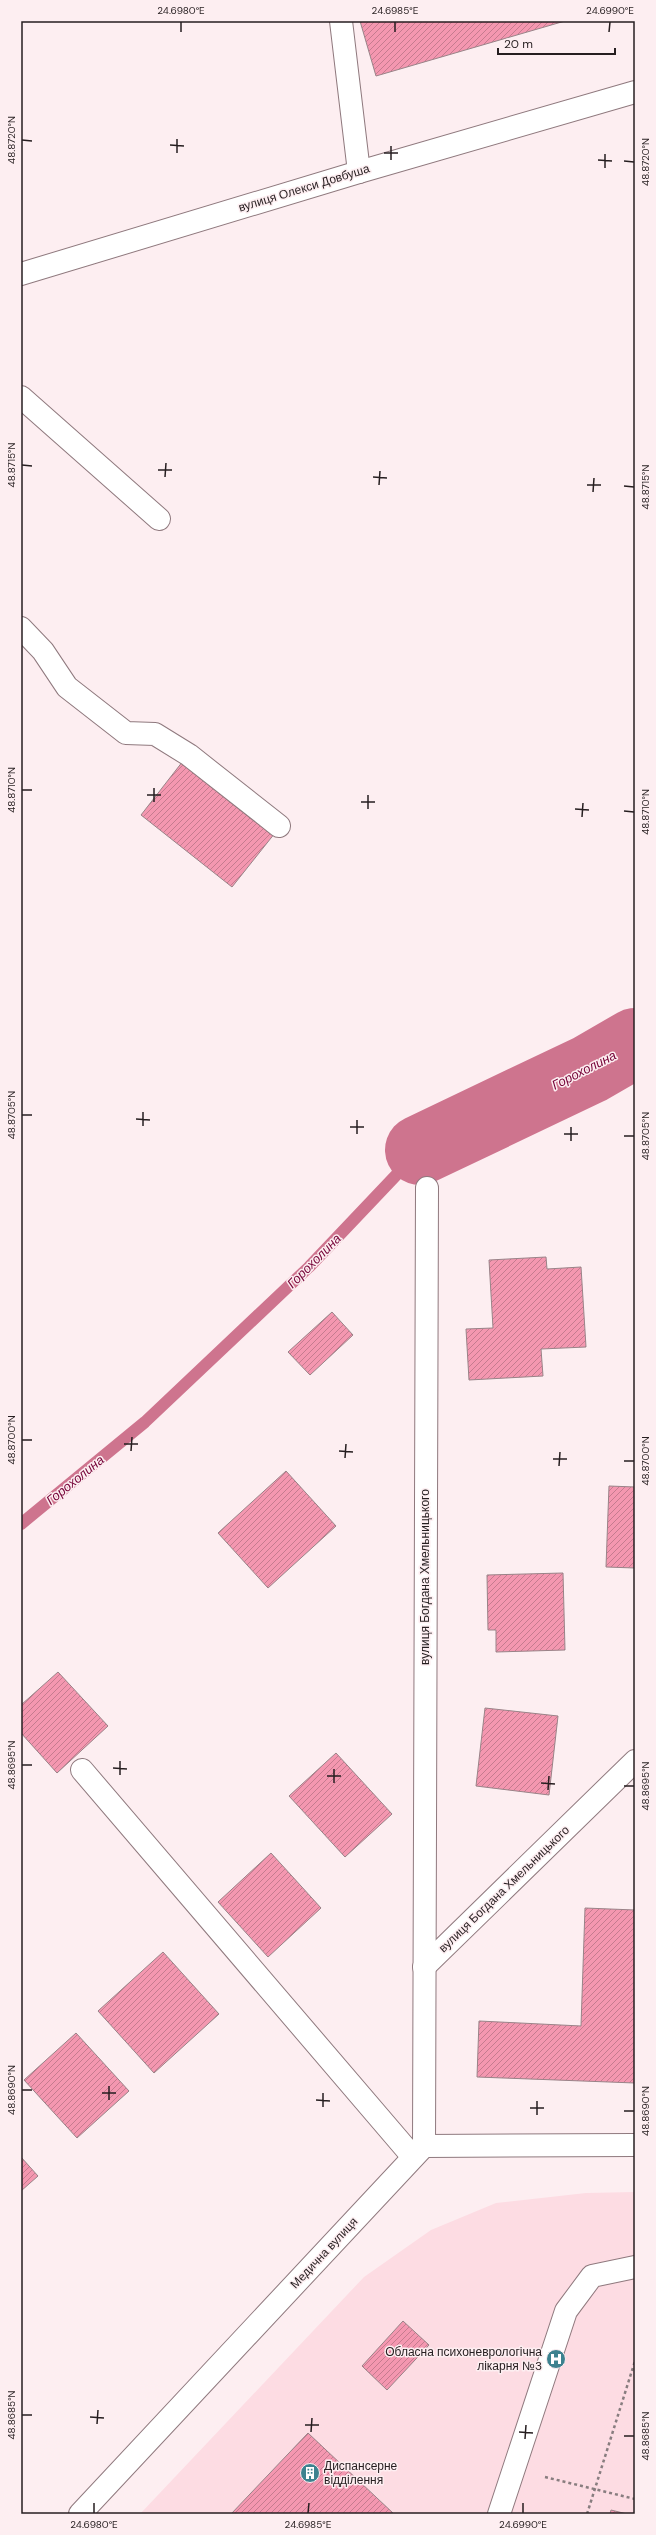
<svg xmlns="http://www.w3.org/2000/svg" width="656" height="2535" font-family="'DM Sans',sans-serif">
	<defs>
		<pattern id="building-hatch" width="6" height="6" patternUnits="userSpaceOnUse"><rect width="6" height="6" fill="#f497b0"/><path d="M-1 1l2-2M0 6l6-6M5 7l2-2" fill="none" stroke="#c57b8f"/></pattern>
	</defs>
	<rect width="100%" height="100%" fill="#fdeef1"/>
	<polygon fill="#fddce3" points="635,2192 635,2514 140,2514 364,2277 431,2230 496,2203 586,2193"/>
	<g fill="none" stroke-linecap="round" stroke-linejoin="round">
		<polyline stroke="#ce748e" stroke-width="12" points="21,1524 145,1422 309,1267 420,1150"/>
		<polyline stroke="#ce748e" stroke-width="70" points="420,1150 590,1069 635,1043"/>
	</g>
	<g fill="url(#building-hatch)" stroke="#998388">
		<polygon points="360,21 565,21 376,76"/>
		<polygon points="183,761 275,833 232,887 141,815"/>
		<polygon points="546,1257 547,1269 581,1267 586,1347 541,1349 543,1376 469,1380 466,1329 493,1328 489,1260"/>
		<polygon points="332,1312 353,1335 310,1375 288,1352"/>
		<polygon points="286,1471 336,1526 268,1588 218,1533"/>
		<polygon points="609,1486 635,1487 635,1568 606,1567"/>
		<polygon points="563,1573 565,1650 496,1652 496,1630 488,1630 487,1575"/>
		<polygon points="58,1672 108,1726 57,1773 21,1733 21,1705"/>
		<polygon points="485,1708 558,1716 549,1795 476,1786"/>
		<polygon points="336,1753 392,1814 345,1857 289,1796"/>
		<polygon points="271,1853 321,1908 268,1957 218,1902"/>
		<polygon points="585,1908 635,1910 635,2083 477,2077 479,2021 581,2026"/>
		<polygon points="163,1952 219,2014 154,2073 98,2011"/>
		<polygon points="76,2033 129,2091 77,2138 24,2080"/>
		<polygon points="21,2157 38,2176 21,2191"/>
		<polygon points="403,2321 429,2345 387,2390 362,2366"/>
		<polygon points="308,2433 394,2514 231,2514"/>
		<polygon points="611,2510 627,2514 610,2514"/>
	</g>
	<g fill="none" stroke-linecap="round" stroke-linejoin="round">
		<defs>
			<g id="minor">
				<polyline points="341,21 359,172"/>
				<polyline points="21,274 359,172 635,92"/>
				<polyline points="21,397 159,519"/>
				<polyline points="21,628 43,651 67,687 126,733 155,734 189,755 279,826"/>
				<polyline points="82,1770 413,2157"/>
				<polyline points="424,1967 635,1761"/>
				<polyline points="424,2146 427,1188"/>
				<polyline points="80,2514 424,2146 635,2145"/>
				<polyline points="499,2514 566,2311 592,2276 635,2267"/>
			</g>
		</defs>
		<use href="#minor" stroke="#8f797e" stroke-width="24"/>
		<g stroke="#887d7f" stroke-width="2.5" stroke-dasharray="3 3" stroke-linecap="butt">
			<polyline points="545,2477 635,2499"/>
			<polyline points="587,2514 635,2361"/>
		</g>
		<use href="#minor" stroke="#fff" stroke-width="22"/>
	</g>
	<path fill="none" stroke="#261e20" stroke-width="1.5" d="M181 32V22M395 32V22M609 32 610 22M22 140 32 141M170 145 184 146M177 153V139M384 153H398M391 160V146M598 160 612 161M624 161 634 162M605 168V154M22 465 32 466M158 470H172M165 477 166 463M373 477 387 478M379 485 380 471M587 485H601M624 486 634 487M593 492 594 478M22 790H32M147 795H161M154 802V788M361 802H375M368 809V795M575 809 589 810M624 811 634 812M582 817 583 803M22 1115H32M136 1119 150 1120M143 1126V1112M350 1127H364M357 1134V1120M564 1134H578M624 1136H634M571 1141V1127M22 1440H32M124 1444H138M131 1451 132 1437M339 1451 353 1452M345 1458 346 1444M553 1459H567M624 1461H634M559 1466 560 1452M22 1765H32M113 1768 127 1769M120 1775V1761M327 1776H341M334 1783V1769M541 1783 555 1784M624 1786H634M548 1790 549 1776M22 2090H32M102 2093H116M109 2100V2086M316 2100 330 2101M323 2107V2093M530 2108H544M624 2111H634M537 2115V2101M22 2415H32M90 2417 104 2418M97 2424 98 2410M305 2425H319M311 2432 312 2418M519 2432 533 2433M624 2436H634M525 2439 526 2425M94 2513V2503M308 2513 309 2503M523 2513V2503"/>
	<defs>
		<symbol id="hospital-disc" viewBox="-11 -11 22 22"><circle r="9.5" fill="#3d828f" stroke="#fdeef1"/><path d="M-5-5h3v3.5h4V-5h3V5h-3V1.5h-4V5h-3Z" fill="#fff"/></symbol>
		<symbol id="building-disc" viewBox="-11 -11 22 22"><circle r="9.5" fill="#3d828f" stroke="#fdeef1"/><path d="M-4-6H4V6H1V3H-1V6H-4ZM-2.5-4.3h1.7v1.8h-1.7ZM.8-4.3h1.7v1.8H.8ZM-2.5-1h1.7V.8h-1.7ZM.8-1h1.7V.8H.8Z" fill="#fff"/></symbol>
	</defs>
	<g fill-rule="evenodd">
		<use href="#hospital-disc" x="545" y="2348" width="22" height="22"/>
		<use href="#building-disc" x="299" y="2462" width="22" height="22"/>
	</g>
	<g text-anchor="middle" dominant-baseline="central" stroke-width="3" stroke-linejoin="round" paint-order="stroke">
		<g font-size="12" fill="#261e20" stroke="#fdeef1">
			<text transform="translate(304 188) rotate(-17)">вулиця Олекси Довбуша</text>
			<text transform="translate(425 1577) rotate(-90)">вулиця Богдана Хмельницького</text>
			<text transform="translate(504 1889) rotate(-44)">вулиця Богдана Хмельницького</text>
			<text transform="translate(324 2253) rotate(-47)">Медична вулиця</text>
		</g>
		<g font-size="12" fill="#261e20" stroke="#fdeef1" text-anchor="end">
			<text x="542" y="2352">Обласна психоневрологічна<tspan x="542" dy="14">лікарня №3</tspan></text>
			<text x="324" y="2466" text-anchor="start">Диспансерне<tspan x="324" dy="14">відділення</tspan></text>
		</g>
		<g font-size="13" font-style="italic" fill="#760438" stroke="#fdeef1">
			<text transform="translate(584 1070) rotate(-27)">Горохолина</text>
			<text transform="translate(314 1261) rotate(-45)">Горохолина</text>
			<text transform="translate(75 1480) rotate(-39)">Горохолина</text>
		</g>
	</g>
	<rect width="656" height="2535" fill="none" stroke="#fdeef1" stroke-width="44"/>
	<path d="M498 48v6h117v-6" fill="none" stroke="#261e20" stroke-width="2"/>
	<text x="504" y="48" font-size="12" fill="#261e20" stroke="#fdeef1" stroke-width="3" paint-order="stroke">20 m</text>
	<rect x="22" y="22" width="612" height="2491" fill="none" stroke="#261e20" stroke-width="1.5"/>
	<g font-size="10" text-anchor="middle" fill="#261e20">
		<text x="181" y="14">24.6980°E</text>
		<text x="395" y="14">24.6985°E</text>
		<text x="610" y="14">24.6990°E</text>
		<text transform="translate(11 140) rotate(-90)" y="4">48.8720°N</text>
		<text transform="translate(645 162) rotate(-90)" y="4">48.8720°N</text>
		<text transform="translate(11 465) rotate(-90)" y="4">48.8715°N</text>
		<text transform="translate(645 487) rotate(-90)" y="4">48.8715°N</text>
		<text transform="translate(11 790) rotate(-90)" y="4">48.8710°N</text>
		<text transform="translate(645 812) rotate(-90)" y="4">48.8710°N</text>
		<text transform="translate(11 1115) rotate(-90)" y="4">48.8705°N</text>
		<text transform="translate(645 1136) rotate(-90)" y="4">48.8705°N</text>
		<text transform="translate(11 1440) rotate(-90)" y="4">48.8700°N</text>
		<text transform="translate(645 1461) rotate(-90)" y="4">48.8700°N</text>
		<text transform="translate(11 1765) rotate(-90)" y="4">48.8695°N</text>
		<text transform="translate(645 1786) rotate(-90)" y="4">48.8695°N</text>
		<text transform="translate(11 2090) rotate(-90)" y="4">48.8690°N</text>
		<text transform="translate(645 2111) rotate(-90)" y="4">48.8690°N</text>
		<text transform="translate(11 2415) rotate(-90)" y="4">48.8685°N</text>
		<text transform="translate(645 2436) rotate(-90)" y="4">48.8685°N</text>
		<text x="94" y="2528">24.6980°E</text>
		<text x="308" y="2528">24.6985°E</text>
		<text x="523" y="2528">24.6990°E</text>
	</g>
</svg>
